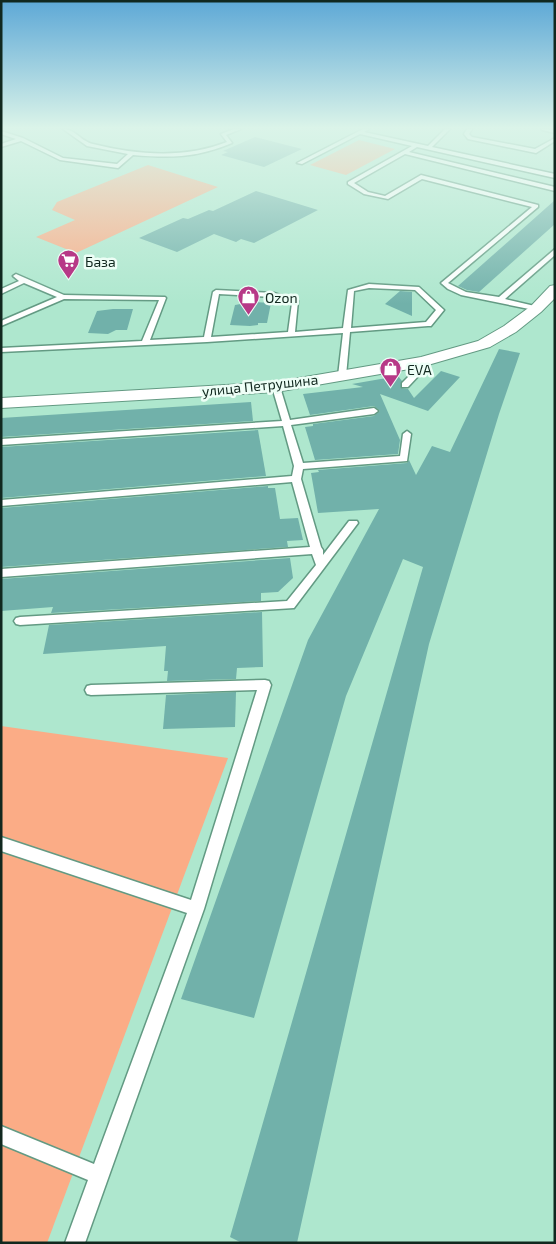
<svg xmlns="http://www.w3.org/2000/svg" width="556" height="1244" font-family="'Exo 2',sans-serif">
	<rect width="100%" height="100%" fill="#aee7ce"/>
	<g fill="#fbac86">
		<polygon points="359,140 395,149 346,175 310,165"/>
		<polygon points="148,165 218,187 76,253 36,237 75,220 52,210 57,202"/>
		<polygon points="1,726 228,758 47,1243 1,1243"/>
	</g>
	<g fill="#71b1aa">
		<polygon points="255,137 302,149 264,167 221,155 228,152 223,151"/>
		<polygon points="256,191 318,210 254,243 241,239 236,242 214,234 177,252 139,238 183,218 188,219 209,210 213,211"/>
		<polygon points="555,200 555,224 479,292 467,290 458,286"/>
		<polygon points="400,291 412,292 412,316 385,304"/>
		<polygon points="252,302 271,303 267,323 258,323 258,325 250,326 230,325 235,305"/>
		<polygon points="113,309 133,309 127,330 116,330 108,334 88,333 97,311"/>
		<polygon points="499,349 520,353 499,414 429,644 297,1243 242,1243 230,1237 423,567 403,559 346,696 254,1018 181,999 308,640 379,509 318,513 311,473 319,472 318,470 407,463 409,460 416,475 432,446 450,452"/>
		<polygon points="441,371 460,377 428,411 380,394 400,440 398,454 315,460 305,427 313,426 313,424 374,416 380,411 374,406 310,415 303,394 363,387 352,384 398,376 402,381 401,388 408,389 414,398"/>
		<polygon points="251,402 253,421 1,437 1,418"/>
		<polygon points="258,430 266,476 1,498 1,447"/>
		<polygon points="268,486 268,488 275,488 280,519 298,518 303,540 287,541 288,547 1,567 1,508"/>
		<polygon points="290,558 293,578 278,592 261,593 261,601 51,613 53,607 1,611 1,579"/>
		<polygon points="262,612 263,667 237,668 236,679 167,681 168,671 164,671 166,646 43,654 49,625"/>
		<polygon points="236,692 235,727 163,729 166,695"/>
	</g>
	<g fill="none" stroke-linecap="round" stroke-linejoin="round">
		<defs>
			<g id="service">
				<path d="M63 129C75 129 82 142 93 144 138 155 184 159 227 142L221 134 234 129H241L226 135 232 143C196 158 171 158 133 155L118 168 60 160 21 141 1 147V144L16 139 1 134V131L23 138 63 158 117 164 128 154 87 146Z"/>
				<polygon points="363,129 369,129 364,132 428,146 445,129 450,129 432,147 555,174 555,178 417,147 409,152 555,187 555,191 405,154 354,183 368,192 385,196 421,175 538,205 538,207 448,283 466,292 499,297 555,249 555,255 505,299 539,307 539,311 461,295 448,289 441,283 532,207 422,179 388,199 364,194 348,184 348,182 412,146 360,134 302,164 297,163"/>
				<polygon points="467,129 472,129 469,134 472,137 535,149 555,138 555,141 536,153 468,139 464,134"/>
				<polygon points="542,129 555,130 555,133 542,130"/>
				<path d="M16 274 64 295 165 297 166 298 150 340 204 337 213 292 216 290 274 293 298 301 295 332 343 328 348 290 369 284 419 287 444 310 431 326H428L350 332 346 376 342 378 338 376 343 333 207 342 1 352V348L142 341 159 300 64 299 1 326V321L57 297 24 283 1 294V289L19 281 13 276ZM369 288 415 290 436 310 426 322 351 328 354 291ZM219 294 273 297 292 303 288 332 211 337Z"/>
				<polygon points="418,360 425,362 423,371 408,387 402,387 402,383 415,370"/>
				<polygon points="273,385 280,387 290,420 374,408 378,411 374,414 291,425 303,463 400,456 403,434 407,431 411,434 407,461 303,469 301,479 321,547 323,550 323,555 349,521 357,521 358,523 294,608 20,625 16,624 14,621 16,618 20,617 287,601 316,565 312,554 1,577 1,569 310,547 292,482 1,506 1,500 292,476 294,466 283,426 1,445 1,439 282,421 272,387"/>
				<polygon points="265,680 269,681 271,685 204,909 85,1243 65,1243 88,1180 1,1144 1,1126 94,1164 187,913 1,851 1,837 191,900 257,690 91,695 87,694 85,690 87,686 91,685"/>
			</g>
			<polygon id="minor" points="555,285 555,298 541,312 516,332 490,347 421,367 276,392 1,408 1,398 276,382 421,357 478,341 504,326 531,306 550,286"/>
		</defs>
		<use href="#service" stroke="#639a83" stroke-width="3"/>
		<use href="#minor" stroke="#639a83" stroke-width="2"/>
		<use href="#service" fill="#fff" fill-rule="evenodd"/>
		<use href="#minor" fill="#fff" fill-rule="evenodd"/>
	</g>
	<linearGradient id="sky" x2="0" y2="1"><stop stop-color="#5da8d6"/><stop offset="0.42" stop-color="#dbf4e9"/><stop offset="1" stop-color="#dbf4e9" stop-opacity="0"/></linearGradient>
	<rect width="556" height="304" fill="url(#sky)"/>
	<defs>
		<symbol id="supermarket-pin" viewBox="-11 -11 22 30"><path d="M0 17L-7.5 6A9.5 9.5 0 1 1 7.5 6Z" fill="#b73987" stroke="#edfef6"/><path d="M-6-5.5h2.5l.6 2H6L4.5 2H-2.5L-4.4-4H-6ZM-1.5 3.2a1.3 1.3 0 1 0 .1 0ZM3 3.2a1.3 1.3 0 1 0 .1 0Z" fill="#fff"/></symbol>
		<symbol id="shop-pin" viewBox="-11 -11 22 30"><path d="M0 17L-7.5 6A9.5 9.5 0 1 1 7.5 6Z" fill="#b73987" stroke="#edfef6"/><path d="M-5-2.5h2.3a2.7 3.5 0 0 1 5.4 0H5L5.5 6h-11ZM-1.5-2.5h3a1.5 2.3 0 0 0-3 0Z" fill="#fff"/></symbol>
	</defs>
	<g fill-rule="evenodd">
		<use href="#supermarket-pin" x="56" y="248" width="25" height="34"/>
		<use href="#shop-pin" x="236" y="284" width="25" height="34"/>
		<use href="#shop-pin" x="378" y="356" width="25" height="34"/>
	</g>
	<g text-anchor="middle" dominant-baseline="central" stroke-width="5" stroke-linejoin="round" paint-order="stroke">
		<g font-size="14" fill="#11281f" stroke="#edfef6" text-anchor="start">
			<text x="85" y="261">База</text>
			<text x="265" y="297">Ozon</text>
			<text x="407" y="369">EVA</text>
		</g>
		<g font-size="14" fill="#11281f" stroke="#edfef6">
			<text transform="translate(260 385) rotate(-6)">улица Петрушина</text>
		</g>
	</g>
	<rect width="556" height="1244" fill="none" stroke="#11281f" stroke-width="5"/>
</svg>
